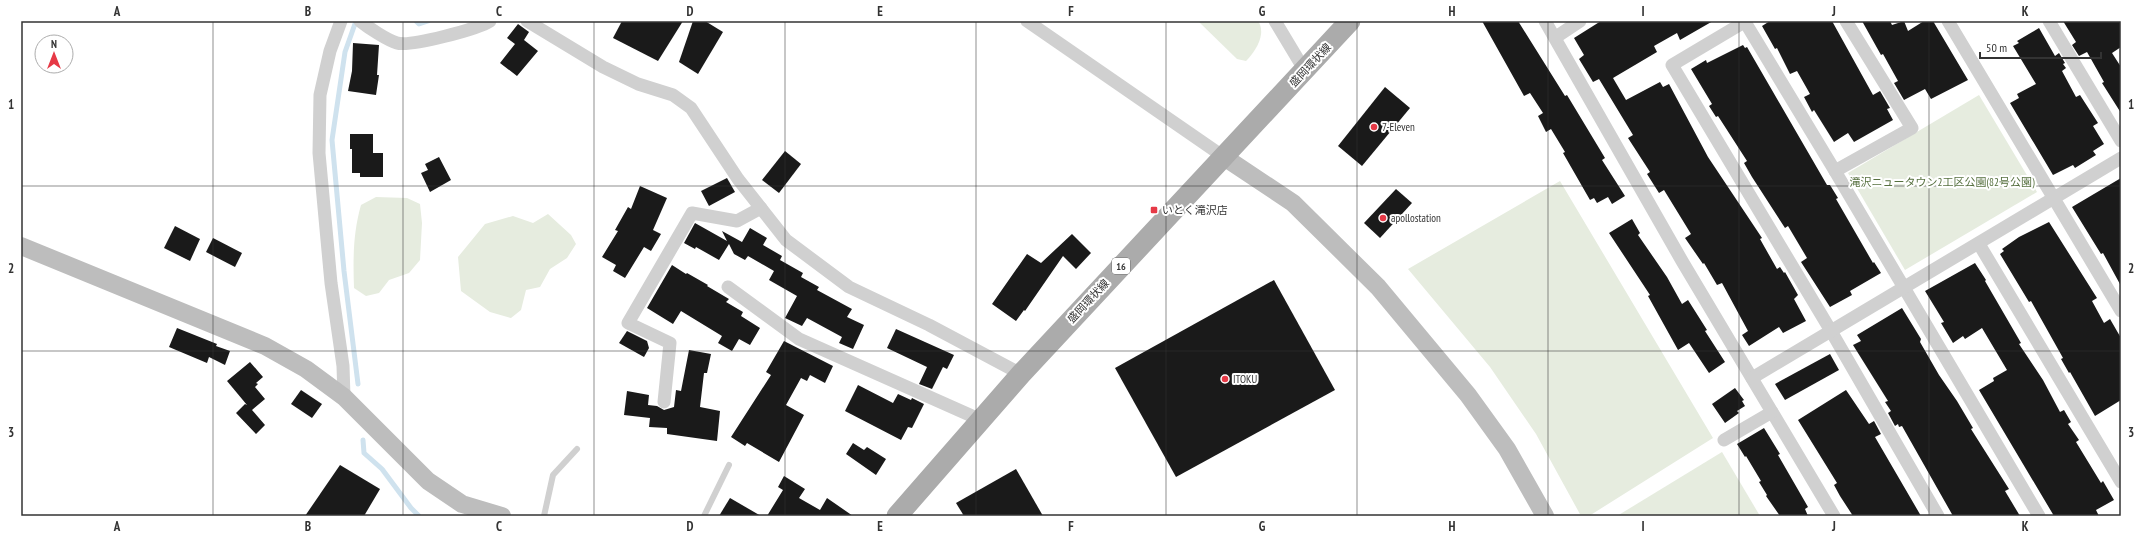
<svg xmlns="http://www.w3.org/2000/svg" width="2142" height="537" font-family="'PT Sans Narrow','Noto Sans JP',sans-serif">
	<rect width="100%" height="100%" fill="#fff"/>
	<g fill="#e6ecdf">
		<path d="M1198 21H1258C1267 34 1255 52 1246 61L1237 59Z"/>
		<polygon points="1979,95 2037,192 1905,270 1848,173"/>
		<polygon points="1560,181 1713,438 1589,516 1581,516 1536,434 1490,367 1408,269"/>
		<path d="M376 197 407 198 420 204 422 223 420 260 409 273 389 280 379 293 366 296 354 288C353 259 353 233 361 205Z"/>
		<polygon points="548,214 571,235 576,244 567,258 550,269 540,287 526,290 521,310 511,318 490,312 461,291 458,257 485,224 513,216 533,223"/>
		<polygon points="1722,452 1760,516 1617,516"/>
	</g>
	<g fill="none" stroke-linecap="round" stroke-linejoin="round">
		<g stroke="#cfe2ee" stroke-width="5">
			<polyline points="356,21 345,52 332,140 344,271 358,384"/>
			<polyline points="416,21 419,24 428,21"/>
			<polyline points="363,440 364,453 382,469 411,508 419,516"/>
		</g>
	</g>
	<g fill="#1a1a1a">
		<polygon points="622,21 683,21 658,61 613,38"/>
		<polygon points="693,21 705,21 723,32 698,74 679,62"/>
		<polygon points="1482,21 1518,21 1565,96 1567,95 1605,158 1602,160 1625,196 1612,204 1608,197 1597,203 1594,198 1590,200 1563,153 1565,152 1551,129 1546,132 1538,116 1543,113 1530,93 1524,96"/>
		<polygon points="1601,21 1713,21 1680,40 1677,33 1654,46 1657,52 1613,78 1626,100 1660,82 1663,87 1669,84 1708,157 1762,238 1760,239 1777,269 1780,267 1784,273 1785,272 1798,295 1794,299 1806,321 1783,333 1779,327 1749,346 1742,335 1748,331 1722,283 1717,285 1704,263 1703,264 1685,238 1691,234 1664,190 1659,193 1647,174 1650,172 1628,138 1633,135 1599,79 1593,82 1579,59 1584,55 1574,38"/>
		<polygon points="1770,21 1832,21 1873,95 1880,91 1890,108 1887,109 1893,120 1854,142 1848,133 1834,142 1814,110 1812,112 1804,97 1810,94 1797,71 1790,74 1777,48 1775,49 1762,26"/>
		<polygon points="1862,21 1890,21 1892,25 1904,21 1908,31 1924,21 1933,21 1968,80 1931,99 1925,89 1904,100 1894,83 1898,81 1883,54 1881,55"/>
		<polygon points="2063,21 2121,21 2121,47 2112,53 2121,67 2121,113 2102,83 2104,82 2087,52 2079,56 2072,45 2076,42"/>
		<polygon points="518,24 529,32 524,40 538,51 517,76 500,63 515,44 507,38"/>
		<polygon points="2039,28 2055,56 2059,53 2065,63 2063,64 2066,68 2062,71 2076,97 2080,95 2098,123 2093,126 2104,144 2093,151 2096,155 2075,168 2073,165 2053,175 2010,103 2019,98 2017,94 2036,84 2013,46 2019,43 2017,41"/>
		<polygon points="353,43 379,45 377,75 379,75 376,95 348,91 352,71"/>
		<polygon points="1743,45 1745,48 1747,47 1827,185 1830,185 1838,198 1836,199 1873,263 1874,262 1881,273 1850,291 1852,295 1830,307 1801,262 1807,258 1788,226 1785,228 1752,177 1744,163 1747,161 1718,116 1716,117 1709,106 1712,104 1691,69 1706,60 1707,63"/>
		<polygon points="1385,87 1410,108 1362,166 1338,146"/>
		<polygon points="350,134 373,134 373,153 383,153 383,177 360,177 360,173 352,173 352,149 350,149"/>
		<polygon points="785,151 801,164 779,193 762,180"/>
		<polygon points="439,157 451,180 430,192 421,173 428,170 425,164"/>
		<polygon points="727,178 735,192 709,206 701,191"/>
		<polygon points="2121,178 2121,286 2103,253 2101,254 2072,207"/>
		<polygon points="640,186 667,198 653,230 661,234 651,251 644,247 625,278 613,271 616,265 602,257 618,231 615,230 628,207 631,209"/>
		<polygon points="1396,189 1412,203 1380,238 1364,223"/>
		<polygon points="1632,219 1640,233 1638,235 1667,277 1682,304 1688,300 1707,330 1705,331 1725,362 1709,373 1689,343 1678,350 1648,296 1650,295 1609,233"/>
		<polygon points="2049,222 2097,298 2092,301 2104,323 2110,319 2121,338 2121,400 2095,416 2070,372 2069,373 2061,359 2063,358 2031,301 2029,302 2000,254 2004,251 2002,249 2019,237"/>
		<polygon points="695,223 727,241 722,231 742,242 750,228 767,238 763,245 782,256 780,260 803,273 801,277 819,287 817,290 852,309 847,317 864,325 853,349 839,343 842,337 807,318 802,326 785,318 797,296 769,280 774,271 748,256 745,260 734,254 729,244 719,260 696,247 695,249 684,243"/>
		<polygon points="175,226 200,239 190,261 164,248"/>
		<polygon points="1072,234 1091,253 1076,269 1063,256 1025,311 1024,310 1016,321 992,304 1027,254 1041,263"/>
		<polygon points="213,238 242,253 235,267 206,252"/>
		<polygon points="1975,263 1986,280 1985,281 2021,343 2019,344 2043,380 2060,412 2064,410 2071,422 2068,424 2079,440 2076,442 2101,483 2103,481 2114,500 2096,510 2099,516 2054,516 1979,390 1994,381 1993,378 2007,370 1982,328 1965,339 1963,336 1953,343 1941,323 1944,322 1925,291"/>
		<polygon points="672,265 686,274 687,273 708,285 707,286 729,299 726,302 743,312 741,316 760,328 750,345 739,339 732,351 718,343 722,336 681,311 673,324 647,308"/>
		<polygon points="1274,280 1335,390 1176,477 1115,368"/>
		<polygon points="1902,308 1921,339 1920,342 1939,375 1957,401 1973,428 1971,429 2009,489 2005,491 2020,516 1953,516 1902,426 1899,427 1898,424 1895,426 1888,413 1891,411 1885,402 1888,401 1853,345 1861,341 1857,335"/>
		<polygon points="177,328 217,344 216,346 230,351 225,365 209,357 207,363 169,347"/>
		<polygon points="896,329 954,355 947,369 943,367 932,389 919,384 927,367 887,348"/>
		<polygon points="627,331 647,341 649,348 644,357 619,343"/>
		<polygon points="784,341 833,366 825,383 810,375 807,381 801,378 786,405 804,415 779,462 747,443 745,446 731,437 771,375 766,372"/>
		<polygon points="689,350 711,354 707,373 704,373 700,407 720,411 717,441 667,434 667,428 649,427 650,418 624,415 627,391 649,395 648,405 657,406 664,410 674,407 676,390 681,391"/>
		<polygon points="1830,354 1839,370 1785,400 1775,384"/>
		<polygon points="250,362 263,377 256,383 258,384 255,387 265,399 252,410 265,425 256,434 236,413 245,404 247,405 227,381"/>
		<polygon points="858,385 893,403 898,394 911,400 912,398 924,404 912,428 908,427 901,440 845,411"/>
		<polygon points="1735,388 1744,400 1742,401 1745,406 1737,411 1739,413 1725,423 1712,404"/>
		<polygon points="301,390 322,404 312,418 291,404"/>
		<polygon points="1846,390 1869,424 1874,421 1881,434 1875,437 1921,516 1853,516 1840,496 1834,485 1837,483 1798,420"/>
		<polygon points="1764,428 1780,454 1778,455 1808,507 1805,509 1808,516 1780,516 1766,496 1767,495 1759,482 1761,481 1746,456 1745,457 1737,444"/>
		<polygon points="853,443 864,450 867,447 886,459 876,475 846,454"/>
		<polygon points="340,465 380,489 364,516 305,516"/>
		<polygon points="1016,469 1043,516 964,516 956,503"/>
		<polygon points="784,476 805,489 799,498 820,510 827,498 853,516 767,516 783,490 778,487"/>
		<polygon points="730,498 761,516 719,516"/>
	</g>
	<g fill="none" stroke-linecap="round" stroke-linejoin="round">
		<g stroke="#d0d0d0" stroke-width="6">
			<polyline points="544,516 553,475 577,449"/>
			<polyline points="704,516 729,465"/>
		</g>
		<g stroke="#d0d0d0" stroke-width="13">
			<polyline points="341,21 330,51 320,95 319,153 331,283 343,366 344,397"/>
			<path d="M360 21C369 28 387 40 397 43 410 47 478 29 490 21"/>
			<polyline points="527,21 603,67 638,84 673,95 691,108 738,179 786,240 849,287 929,325 1021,374"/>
			<polyline points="1027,21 1224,157"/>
			<polyline points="1275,21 1305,71"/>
			<polyline points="1545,21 1682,261 1834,516"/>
			<polyline points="1746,21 1672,65 1831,331 1938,516"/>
			<polyline points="1846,21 1912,128 1835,171 2039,516"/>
			<polyline points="1948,21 2121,311"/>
			<polyline points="2049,21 2121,141"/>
			<polyline points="1745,22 1835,171"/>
			<polyline points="1556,37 1580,21"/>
			<polyline points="1979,244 2121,482"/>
			<polyline points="728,287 799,339 981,420"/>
			<polyline points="1752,378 2121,158"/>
			<polyline points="664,402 670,343 628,323 692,213 737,221 761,208"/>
			<polyline points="1724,440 1772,412"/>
		</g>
		<g stroke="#bdbdbd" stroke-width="18">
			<polyline points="1224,157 1293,203 1378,287 1468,395 1507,449 1545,516"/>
			<polyline points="21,246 265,346 306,369 344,397 428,481 462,504 502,516"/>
		</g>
		<polyline stroke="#ababab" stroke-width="21" points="897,516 1021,374 1350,21"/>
	</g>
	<path fill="none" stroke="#333" stroke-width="1" stroke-opacity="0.55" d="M213 21V516M403 21V516M594 21V516M785 21V516M976 21V516M1166 21V516M1357 21V516M1548 21V516M1739 21V516M1929 21V516M21 186H2121M21 351H2121"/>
	<g fill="#e63946" stroke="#fff" stroke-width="1.5">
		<circle cx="1374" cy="127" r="4"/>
		<rect x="1150" y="206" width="8" height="8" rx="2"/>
		<circle cx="1383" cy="218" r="4"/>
		<circle cx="1225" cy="379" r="4"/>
	</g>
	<g text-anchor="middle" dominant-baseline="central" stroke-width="4" stroke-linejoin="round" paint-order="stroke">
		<rect fill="#fff" stroke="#707070" stroke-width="1" x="1112" y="258" width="18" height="16" rx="3"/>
		<g font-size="10" font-weight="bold" fill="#333">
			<text x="1121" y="266">16</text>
		</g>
		<g font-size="11" fill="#333" stroke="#fff">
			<text transform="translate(1310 65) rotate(-47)">盛岡環状線</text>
			<text transform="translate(1088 301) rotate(-47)">盛岡環状線</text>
		</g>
		<g font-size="11" fill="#333" stroke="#fff" text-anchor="start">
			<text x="1382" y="127">7-Eleven</text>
			<text x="1162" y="210">いとく滝沢店</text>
			<text x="1391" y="218">apollostation</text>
			<text x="1233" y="379">ITOKU</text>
		</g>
		<g font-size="11" fill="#56703f" stroke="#fff">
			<text x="1942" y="182">滝沢ニュータウン2工区公園(82号公園)</text>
		</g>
	</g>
	<rect width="2142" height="537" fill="none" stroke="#ffffff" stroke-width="44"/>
	<g transform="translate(54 54)"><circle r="19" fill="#ffffff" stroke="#adadad"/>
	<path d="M0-3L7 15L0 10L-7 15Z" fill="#e63946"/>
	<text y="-6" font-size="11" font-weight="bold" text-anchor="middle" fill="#333333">N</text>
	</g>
	<path d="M1980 52v6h121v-6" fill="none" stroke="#333333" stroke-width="2"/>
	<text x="1986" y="52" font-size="12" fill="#333333" stroke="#ffffff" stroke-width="3" paint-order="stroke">50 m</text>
	<rect x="22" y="22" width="2098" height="493" fill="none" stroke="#333" stroke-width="1.5"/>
	<g font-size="13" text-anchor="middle" font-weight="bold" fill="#333">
		<text x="117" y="16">A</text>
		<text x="308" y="16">B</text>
		<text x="499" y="16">C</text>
		<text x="690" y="16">D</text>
		<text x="880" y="16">E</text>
		<text x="1071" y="16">F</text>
		<text x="1262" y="16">G</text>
		<text x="1452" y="16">H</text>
		<text x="1643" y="16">I</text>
		<text x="1834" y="16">J</text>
		<text x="2025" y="16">K</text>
		<text x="11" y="109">1</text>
		<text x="2131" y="109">1</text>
		<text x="11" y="273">2</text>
		<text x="2131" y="273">2</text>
		<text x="11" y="437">3</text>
		<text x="2131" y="437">3</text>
		<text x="117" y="531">A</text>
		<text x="308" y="531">B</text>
		<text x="499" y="531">C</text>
		<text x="690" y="531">D</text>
		<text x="880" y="531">E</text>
		<text x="1071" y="531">F</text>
		<text x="1262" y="531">G</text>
		<text x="1452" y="531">H</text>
		<text x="1643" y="531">I</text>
		<text x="1834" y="531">J</text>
		<text x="2025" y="531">K</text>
	</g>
</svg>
